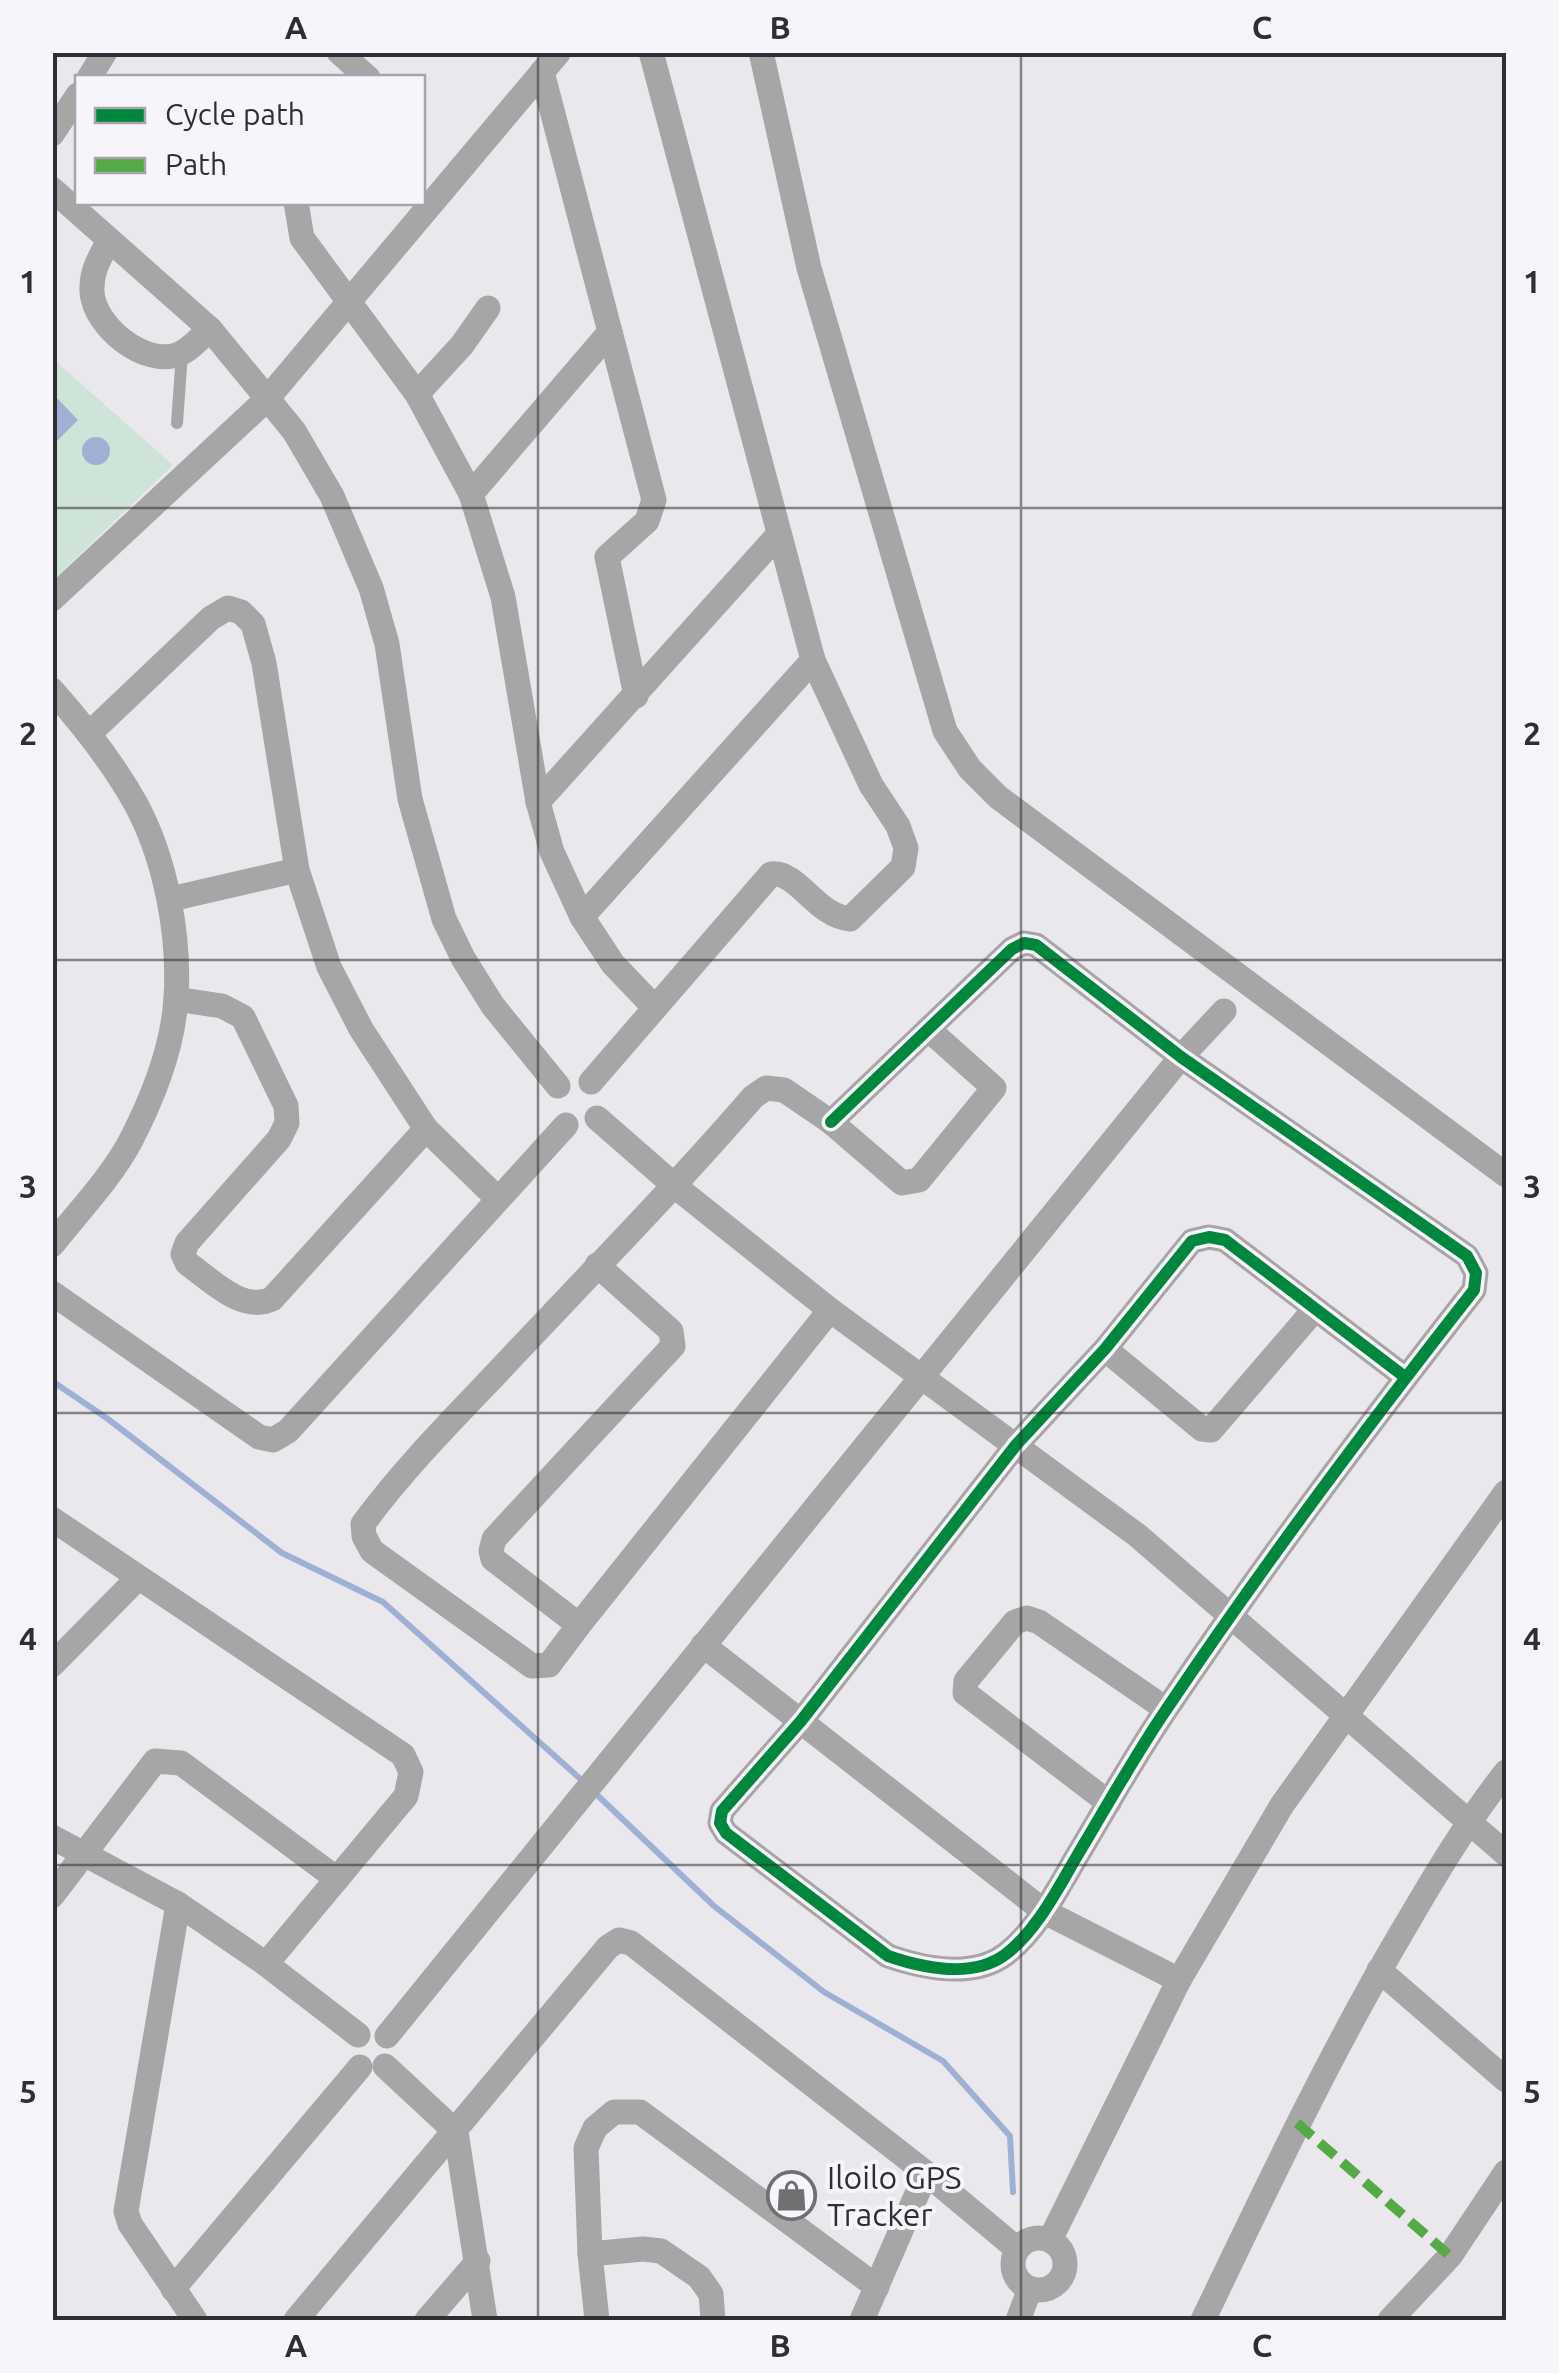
<svg xmlns="http://www.w3.org/2000/svg" width="1559" height="2373" font-family="Ubuntu,sans-serif">
	<rect width="100%" height="100%" fill="#eae8ec"/>
	<polygon fill="#cee4d8" points="53,359 173,465 53,580"/>
	<g fill="#9eb1d5">
		<polygon points="53,394 78,420 56,442 53,439"/>
		<circle cx="96" cy="451" r="14"/>
	</g>
	<g fill="none" stroke-linecap="round" stroke-linejoin="round">
		<g stroke="#9eb1d5" stroke-width="6">
			<polyline points="52,1381 108,1419 282,1553 383,1602 586,1784"/>
			<polyline points="595,1793 714,1906 824,1992 943,2061 1010,2136 1013,2192"/>
		</g>
		<polyline stroke="#a7a6a6" stroke-width="12" points="177,423 182,354"/>
		<g stroke="#a7a6a6" stroke-width="25">
			<polyline points="339,52 368,78"/>
			<polyline points="761,52 809,268 945,731 970,769 998,797 1506,1175"/>
			<polyline points="542,72 654,500 647,521 607,557 636,696"/>
			<polyline points="89,78 105,52"/>
			<polyline points="52,134 78,95"/>
			<polyline points="52,189 210,329 294,431 332,496 371,588 387,644 410,799 444,919 463,958 493,1006 558,1086"/>
			<polyline points="296,202 302,238 417,394 471,494 503,597 538,802 552,852 582,917 613,964 655,1008"/>
			<path d="M109 241C99 259 91 271 92 292 94 326 145 368 179 354 190 350 201 337 210 329"/>
			<polyline points="417,394 462,345 488,308"/>
			<polyline points="471,494 610,332"/>
			<polyline points="52,599 267,399 559,52"/>
			<path d="M52 690C84 726 114 764 137 806 166 861 180 936 176 998 173 1047 153 1098 130 1142 110 1179 78 1212 52 1245"/>
			<polyline points="90,733 211,618 228,608 241,612 253,624 264,663 297,870 329,967 361,1029 426,1129 497,1198"/>
			<polyline points="538,802 779,534"/>
			<polyline points="171,899 297,870"/>
			<polyline points="582,917 813,660"/>
			<path d="M176 999 222 1006 243 1017 286 1106 287 1123 279 1139 187 1243 183 1254 187 1263C211 1280 242 1313 272 1299L426 1129"/>
			<path d="M591 1082 771 874C798 871 816 916 850 919L903 867 906 848 898 826 871 785 813 660 651 52"/>
			<polyline points="597,1118 676,1187 830,1310 1137,1535 1506,1854"/>
			<path d="M831 1122 1012 949 1024 943 1036 945 1181 1057 1467 1256 1476 1273 1474 1290C1368 1425 1264 1564 1168 1707 1135 1755 1107 1806 1077 1856 1057 1890 1037 1930 1006 1954 973 1979 923 1968 888 1956L726 1833 720 1823 722 1811 801 1721 1016 1445 1105 1349 1192 1241 1209 1237 1225 1240 1405 1377"/>
			<polyline points="597,1265 671,1331 673,1346 494,1539 491,1551 493,1559 579,1625 830,1310"/>
			<polyline points="52,1293 259,1437 273,1440 288,1431 566,1125"/>
			<polyline points="1105,1349 1202,1429 1211,1430 1315,1309"/>
			<polyline points="52,1519 403,1755 411,1772 406,1796 266,1964"/>
			<path d="M579 1625 549 1665 532 1666 372 1551 364 1536 363 1524C402 1471 448 1424 494 1376 581 1283 670 1193 753 1097L766 1088 784 1090 831 1122 902 1183 919 1180 994 1088 928 1029"/>
			<polyline points="703,1645 1045,1912 1179,1980"/>
			<polyline points="52,1665 138,1578"/>
			<polyline points="1109,1803 965,1693 966,1681 1015,1622 1027,1618 1039,1622 1166,1709"/>
			<polyline points="52,1837 178,1904 266,1964 358,2035"/>
			<polyline points="52,1896 155,1761 181,1763 337,1879"/>
			<polyline points="178,1904 126,2211 130,2224 195,2320"/>
			<polyline points="1379,1970 1506,2080"/>
			<polyline points="387,2036 1181,1057 1224,1011"/>
			<polyline points="385,2066 456,2132 485,2320"/>
			<circle cx="1039" cy="2264" r="26"/>
			<polyline points="1050,2240 1179,1980 1282,1805 1506,1492"/>
			<polyline points="590,2254 643,2249 661,2251 699,2277 711,2294 713,2320"/>
			<polyline points="173,2289 360,2067"/>
			<polyline points="296,2320 608,1947 619,1940 631,1943 926,2173 1017,2249"/>
			<polyline points="427,2320 478,2261"/>
			<polyline points="597,2320 590,2254 586,2148 595,2128 614,2112 640,2112 877,2287"/>
			<polyline points="862,2320 926,2173"/>
			<polyline points="1018,2320 1030,2289"/>
			<path d="M1203 2320C1267 2187 1330 2053 1406 1925 1437 1872 1468 1820 1506 1772"/>
			<polyline points="1390,2320 1450,2256 1506,2172"/>
		</g>
		<polyline stroke="#54ab45" stroke-width="10" stroke-dasharray="20 10" stroke-linecap="butt" points="1297,2123 1450,2256"/>
		<defs>
			<path id="cycleway" d="M831 1122 1012 949 1024 943 1036 945 1181 1057 1467 1256 1476 1273 1474 1290C1368 1425 1264 1564 1168 1707 1135 1755 1107 1806 1077 1856 1057 1890 1037 1930 1006 1954 973 1979 923 1968 888 1956L726 1833 720 1823 722 1811 801 1721 1016 1445 1105 1349 1192 1241 1209 1237 1225 1240 1405 1377"/>
		</defs>
		<use href="#cycleway" stroke="#f8f4fb" stroke-width="19"/>
		<use href="#cycleway" stroke="#00873e" stroke-width="12"/>
	</g>
	<path fill="none" stroke="#2f2e30" stroke-width="2.5" stroke-opacity="0.55" d="M538 52V2320M1021 52V2320M52 508H1506M52 960H1506M52 1413H1506M52 1865H1506"/>
	<defs>
		<symbol id="shop-ring" viewBox="-11 -11 22 22"><circle r="9.5" fill="#f8f4fb" stroke="#706f72" stroke-width="1.5"/><path d="M-5-2.5h2.3a2.7 3.5 0 0 1 5.4 0H5L5.5 6h-11ZM-1.5-2.5h3a1.5 2.3 0 0 0-3 0Z" fill="#706f72"/></symbol>
	</defs>
	<g fill-rule="evenodd">
		<use href="#shop-ring" x="764" y="2168" width="55" height="55"/>
	</g>
	<g text-anchor="middle" dominant-baseline="central" stroke-width="8" stroke-linejoin="round" paint-order="stroke">
		<g font-size="32" fill="#2f2e30" stroke="#f8f4fb" text-anchor="start">
			<text x="827" y="2177">Iloilo GPS<tspan x="827" dy="37">Tracker</tspan></text>
		</g>
	</g>
	<rect width="1559" height="2373" fill="none" stroke="#f8f4fb" stroke-width="110"/>
	<rect x="75" y="75" width="350" height="130" fill="#f8f4fb" stroke="#a8a5aa" stroke-width="2.5"/>
	<rect x="95" y="108" width="50" height="15" fill="#00873e" stroke="#a8a5aa" stroke-width="2.5"/>
	<text x="165" y="125" font-size="30" fill="#2f2e30">Cycle path</text>
	<rect x="95" y="158" width="50" height="15" fill="#54ab45" stroke="#a8a5aa" stroke-width="2.5"/>
	<text x="165" y="175" font-size="30" fill="#2f2e30">Path</text>
	<rect x="55" y="55" width="1449" height="2263" fill="none" stroke="#2f2e30" stroke-width="4"/>
	<g font-size="32" text-anchor="middle" font-weight="bold" fill="#2f2e30">
		<text x="296" y="39">A</text>
		<text x="780" y="39">B</text>
		<text x="1262" y="39">C</text>
		<text x="28" y="293">1</text>
		<text x="1532" y="293">1</text>
		<text x="28" y="745">2</text>
		<text x="1532" y="745">2</text>
		<text x="28" y="1198">3</text>
		<text x="1532" y="1198">3</text>
		<text x="28" y="1650">4</text>
		<text x="1532" y="1650">4</text>
		<text x="28" y="2103">5</text>
		<text x="1532" y="2103">5</text>
		<text x="296" y="2357">A</text>
		<text x="780" y="2357">B</text>
		<text x="1262" y="2357">C</text>
	</g>
</svg>
